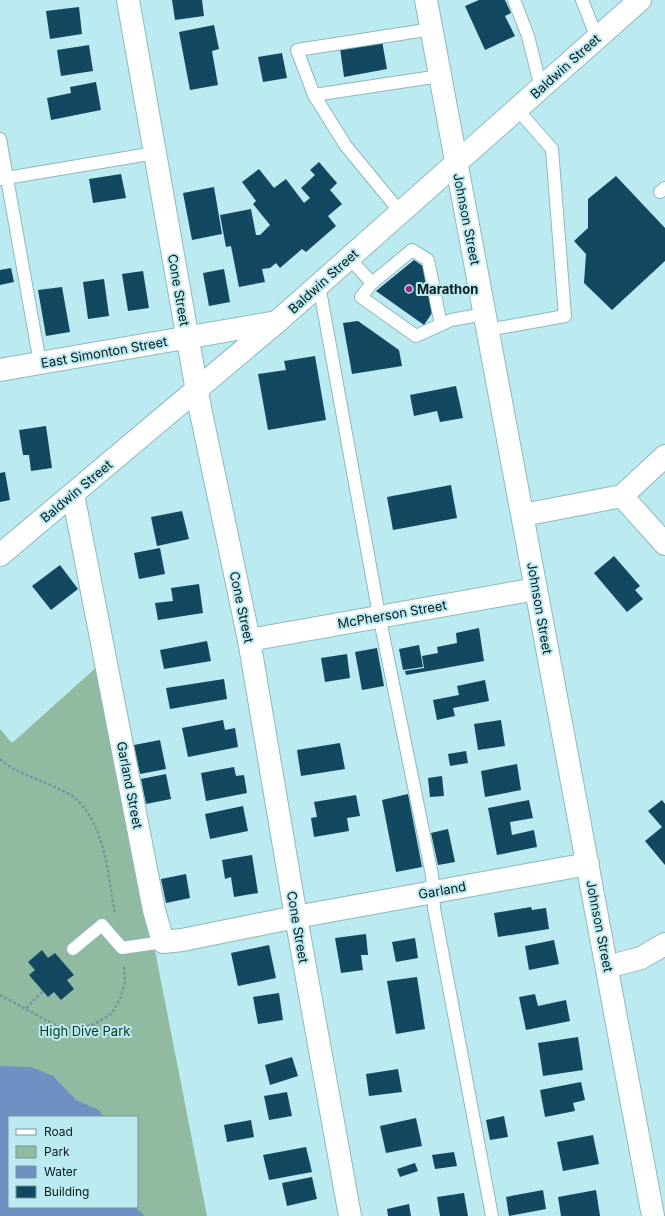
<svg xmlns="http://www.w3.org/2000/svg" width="665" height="1216" font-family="Inter,sans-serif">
	<rect width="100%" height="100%" fill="#bceaf1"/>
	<path fill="#90bba1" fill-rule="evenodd" d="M99 665 207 1216H0V729L12 743ZM9 1117H137V1207H9Z"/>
	<polygon fill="#6e90c3" points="0,1066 31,1067 53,1076 76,1100 99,1110 103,1117 9,1117 9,1207 135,1207 145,1216 0,1216"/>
	<g fill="#134861">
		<polygon points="172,0 202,0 204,16 175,20"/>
		<polygon points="479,0 505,0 511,13 505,16 515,36 485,50 465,6"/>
		<polygon points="79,7 82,34 50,39 46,11"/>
		<polygon points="214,25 219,49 212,51 218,85 190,90 179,32"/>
		<polygon points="382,41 387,69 344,77 340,48"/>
		<polygon points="89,45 93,71 61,76 57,50"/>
		<polygon points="282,53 287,78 263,82 258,57"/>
		<polygon points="96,82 101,110 51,120 47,98 71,93 70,87"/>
		<polygon points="319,162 337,183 330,190 342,204 328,216 336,226 306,252 302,249 280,268 276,263 270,268 262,269 265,282 239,287 231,246 226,247 220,215 251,209 256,235 260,235 270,225 253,204 256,201 242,182 259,169 274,188 286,179 304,203 310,198 301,188 315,175 310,170"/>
		<polygon points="121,174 126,198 93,203 89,179"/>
		<polygon points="616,176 665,228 665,261 612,310 584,283 586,254 574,241 588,228 588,199"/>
		<polygon points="214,187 222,234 192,240 183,193"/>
		<polygon points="414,260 424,267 432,313 424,325 376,291"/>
		<polygon points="11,268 14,282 0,285 0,270"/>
		<polygon points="224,269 230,302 209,306 203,273"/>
		<polygon points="143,271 149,308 128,311 122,274"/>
		<polygon points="104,279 109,316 88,319 83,282"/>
		<polygon points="62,287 70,332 46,336 38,290"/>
		<polygon points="358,321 399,350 402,366 352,374 343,323"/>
		<polygon points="315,356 326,420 268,430 258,374 286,370 284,361"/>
		<polygon points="456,386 463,418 440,422 437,411 414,416 410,395"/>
		<polygon points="46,426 52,468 31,471 29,455 23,455 19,430"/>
		<polygon points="5,472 10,500 0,502 0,473"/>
		<polygon points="451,485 457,518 393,530 387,497"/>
		<polygon points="182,511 189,539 157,546 151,517"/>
		<polygon points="160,548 165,574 139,579 134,553"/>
		<polygon points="614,556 640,586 635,590 643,599 627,612 594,573"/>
		<polygon points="60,565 78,589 51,610 32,586"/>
		<polygon points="199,584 203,613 158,620 155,603 173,601 171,588"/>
		<polygon points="479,628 484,661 406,675 405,671 424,668 422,656 438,653 437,647 457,643 456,633"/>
		<polygon points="207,641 211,661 164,669 160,650"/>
		<polygon points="419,645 423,667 403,670 399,649"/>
		<polygon points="377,648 384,686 362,690 355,652"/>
		<polygon points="347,654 350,678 325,682 321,658"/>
		<polygon points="224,679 227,699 170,709 166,688"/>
		<polygon points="485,680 489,701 453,708 455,716 437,720 433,700 459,695 457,686"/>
		<polygon points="223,720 225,730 235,728 238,747 188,757 182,728"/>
		<polygon points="501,720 505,746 478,750 474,724"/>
		<polygon points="160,740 166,769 140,774 134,745"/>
		<polygon points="340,743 345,769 301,776 297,750"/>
		<polygon points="466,751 468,763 450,766 448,754"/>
		<polygon points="517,764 521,790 485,797 481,771"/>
		<polygon points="234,767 236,776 244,775 247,793 206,801 201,773"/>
		<polygon points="166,774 171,799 146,804 141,779"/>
		<polygon points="442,776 444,796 430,797 428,778"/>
		<polygon points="408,794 422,867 396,872 382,800"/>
		<polygon points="356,795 360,816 347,818 349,831 314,837 311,818 317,817 314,802"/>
		<polygon points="529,800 533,818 510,822 512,835 534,830 537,847 497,855 488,808"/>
		<polygon points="662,800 665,804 665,865 645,841 662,827 648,811"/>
		<polygon points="243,806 248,831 210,839 205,814"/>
		<polygon points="448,829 455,862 438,865 431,833"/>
		<polygon points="252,855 258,893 234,897 231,877 225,879 222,860"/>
		<polygon points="186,874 190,898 166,903 161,879"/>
		<polygon points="531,907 532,910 546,908 549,929 498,937 494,913"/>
		<polygon points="366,934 368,955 361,955 363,970 341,973 335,938"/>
		<polygon points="415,938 418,958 396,962 392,942"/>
		<polygon points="554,940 559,964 529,970 525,946"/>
		<polygon points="269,945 276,978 238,986 231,953"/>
		<polygon points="42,950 48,958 55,953 74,975 67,980 74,989 61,1000 54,992 48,997 29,975 35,970 28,962"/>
		<polygon points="417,977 425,1029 396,1034 387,981"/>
		<polygon points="279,993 283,1020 258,1024 253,997"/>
		<polygon points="535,994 538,1006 566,1000 570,1021 526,1030 519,997"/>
		<polygon points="578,1037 583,1070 543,1076 538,1043"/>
		<polygon points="292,1057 298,1076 270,1085 265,1065"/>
		<polygon points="398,1069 402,1092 369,1096 366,1074"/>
		<polygon points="581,1082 585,1100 573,1103 575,1111 545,1117 540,1090"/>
		<polygon points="287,1092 292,1116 269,1120 264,1096"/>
		<polygon points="504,1116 508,1137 490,1140 486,1120"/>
		<polygon points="416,1118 422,1146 386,1153 380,1126"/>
		<polygon points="251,1120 254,1137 227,1142 224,1125"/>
		<polygon points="593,1135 599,1164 563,1171 557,1142"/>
		<polygon points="306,1147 312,1172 269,1180 263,1155"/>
		<polygon points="454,1152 457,1166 435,1169 432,1155"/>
		<polygon points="415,1163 418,1171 400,1177 397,1169"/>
		<polygon points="312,1177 317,1199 287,1206 282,1183"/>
		<polygon points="543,1190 546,1209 509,1216 506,1197"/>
		<polygon points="596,1190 600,1216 561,1216 558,1197"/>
		<polygon points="464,1193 468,1216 440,1216 437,1197"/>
		<polygon points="409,1204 411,1216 388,1216 387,1209"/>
	</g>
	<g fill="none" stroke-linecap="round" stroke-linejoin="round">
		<defs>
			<g id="service">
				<polyline points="514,0 528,36 541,88"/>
				<polyline points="582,0 597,38"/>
				<polyline points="314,95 440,76"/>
				<polyline points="0,139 40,363"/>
				<polyline points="0,179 155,153"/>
				<polyline points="660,192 665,188"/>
				<polyline points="401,213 346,146 314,95 297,50 432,29"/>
				<polyline points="349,258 372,283 361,297 416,336 451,320 485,314"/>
				<polyline points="372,283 412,250 428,260 441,325"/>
				<polyline points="319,285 379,615 432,875 434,908 492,1216"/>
				<polyline points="488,330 565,316 552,149 517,109"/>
				<polyline points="73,949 102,925 122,948 163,942"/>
			</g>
			<g id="minor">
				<polyline points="128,0 200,408 249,640 296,917 350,1216"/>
				<polyline points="0,370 277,322"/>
				<polyline points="73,494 154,910 163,942 182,940 296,917 588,864"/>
				<polyline points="622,496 665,456"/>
				<polyline points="523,515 622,496 665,544"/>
				<polyline points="0,555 278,321 640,0"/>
				<polyline points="249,640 536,589"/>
				<polyline points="607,967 641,958 665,944"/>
			</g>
			<polyline id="secondary" points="426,0 653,1216"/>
		</defs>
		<use href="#service" stroke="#8db9c0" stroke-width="14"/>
		<use href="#minor" stroke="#8db9c0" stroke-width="24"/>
		<use href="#secondary" stroke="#8db9c0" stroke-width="24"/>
		<g stroke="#75989d" stroke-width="2.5" stroke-dasharray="3 2" stroke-linecap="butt">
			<path d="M0 759C17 774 37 778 57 788 63 791 70 794 75 798 106 826 108 876 115 914"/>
			<polyline points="0,995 59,1027 77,1028 95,1024 112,1013 120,999 125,982 124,965"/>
			<polyline points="26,1008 43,991"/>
		</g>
		<use href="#service" stroke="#fff" stroke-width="12"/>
		<use href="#minor" stroke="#fff" stroke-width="22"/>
		<use href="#secondary" stroke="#fff" stroke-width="22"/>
	</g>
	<circle fill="#95288a" stroke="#bceaf1" stroke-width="1.5" cx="409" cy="289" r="4"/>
	<g text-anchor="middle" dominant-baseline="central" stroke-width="4" stroke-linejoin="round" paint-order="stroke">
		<g font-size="13" fill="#07191b" stroke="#bceaf1">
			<text transform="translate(565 66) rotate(-42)">Baldwin Street</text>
			<text transform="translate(467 219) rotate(79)">Johnson Street</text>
			<text transform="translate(323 281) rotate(-42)">Baldwin Street</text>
			<text transform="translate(179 290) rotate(80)">Cone Street</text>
			<text transform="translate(104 352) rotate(-10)">East Simonton Street</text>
			<text transform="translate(76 491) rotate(-40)">Baldwin Street</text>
			<text transform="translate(242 607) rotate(78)">Cone Street</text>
			<text transform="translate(540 608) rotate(80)">Johnson Street</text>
			<text transform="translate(392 614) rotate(-10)">McPherson Street</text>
			<text transform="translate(130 785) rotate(79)">Garland Street</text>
			<text transform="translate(442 890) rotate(-10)">Garland</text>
			<text transform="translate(600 926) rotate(79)">Johnson Street</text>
			<text transform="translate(298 927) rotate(80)">Cone Street</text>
		</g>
		<g font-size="13" font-weight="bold" fill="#07191b" stroke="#bceaf1" text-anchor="start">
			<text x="417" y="289">Marathon</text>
		</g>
		<g font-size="13" fill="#023820" stroke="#bceaf1">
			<text x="85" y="1031">High Dive Park</text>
		</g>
	</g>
	<rect x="8" y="1116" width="130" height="92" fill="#bceaf1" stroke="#74969b"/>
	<rect x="16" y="1129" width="20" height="6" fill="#ffffff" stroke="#74969b"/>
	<text x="44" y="1136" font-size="12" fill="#07191b">Road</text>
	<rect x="16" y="1146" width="20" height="12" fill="#90bba1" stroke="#74969b"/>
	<text x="44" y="1156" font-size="12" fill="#07191b">Park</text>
	<rect x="16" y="1166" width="20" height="12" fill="#6e90c3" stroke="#74969b"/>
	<text x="44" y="1176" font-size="12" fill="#07191b">Water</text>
	<rect x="16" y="1186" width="20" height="12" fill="#134861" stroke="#74969b"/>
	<text x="44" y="1196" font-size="12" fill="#07191b">Building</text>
</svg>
